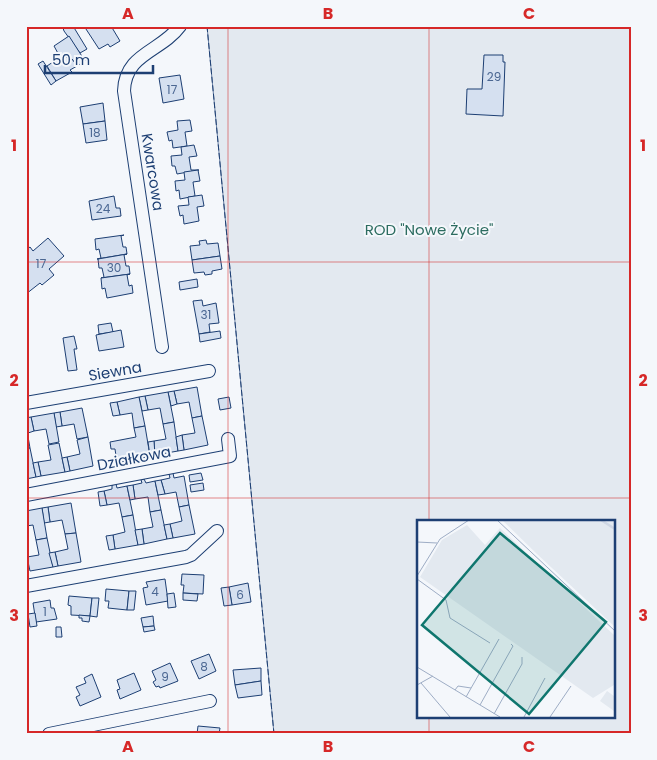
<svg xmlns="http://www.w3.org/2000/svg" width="657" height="760" font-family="Poppins,sans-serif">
	<rect width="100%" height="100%" fill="#f4f7fb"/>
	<path fill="#e3e9f0" stroke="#687fa3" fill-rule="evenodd" d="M207 26H631V734H274ZM418 521H613V716H418Z"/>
	<g fill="#d5e0f0" stroke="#1d3f73">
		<polygon points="65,26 73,26 87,49 80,53 64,31 63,28"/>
		<polygon points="84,26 111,26 120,41 110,47 108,44 99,49"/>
		<polygon points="69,36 85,61 77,66 72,59 69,61 65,54 60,57 54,46"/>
		<polygon points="65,54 69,61 72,59 77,66 70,70 72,72 56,81 47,66"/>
		<polygon points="484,55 503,55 503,62 505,62 503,116 466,114 467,89 482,89"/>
		<polygon points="43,61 56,81 51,85 38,64"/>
		<polygon points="180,75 184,99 163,103 159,78"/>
		<polygon points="103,103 105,121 83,124 80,107"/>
		<polygon points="190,120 192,131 185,132 187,146 173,148 172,140 169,141 167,132 178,130 177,121"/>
		<polygon points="105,121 107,140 86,143 83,124"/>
		<polygon points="194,145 197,156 189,157 191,170 199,170 177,174 175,166 172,166 171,156 182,155 181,147"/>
		<polygon points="198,170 200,181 193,182 195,196 180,199 179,190 176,191 175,181 185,180 184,172"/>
		<polygon points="202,195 204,206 197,207 199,221 184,224 183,215 180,216 178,206 189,205 188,197"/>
		<polygon points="114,196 116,208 120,208 121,216 92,220 89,201"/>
		<polygon points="124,235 121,236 123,247 126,247 127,254 97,259 101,258 99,249 96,250 95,239"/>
		<polygon points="48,238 64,256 49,269 54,275 42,285 40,283 26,294 26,250 30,247 33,251"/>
		<polygon points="206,240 207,244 218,243 220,256 192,260 190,246 200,245 199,241"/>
		<polygon points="124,255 126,266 129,266 130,274 101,278 104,277 102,268 99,268 98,259 127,254"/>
		<polygon points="220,256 222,269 212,271 212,274 205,275 204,272 194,273 192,260"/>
		<polygon points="130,274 127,275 129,286 132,285 133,293 107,298 105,288 102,289 101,278"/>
		<polygon points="197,279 198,287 180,290 179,282"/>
		<polygon points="202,300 203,306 216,303 219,323 209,324 210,332 199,334 193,301"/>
		<polygon points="111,323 113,332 99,334 98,325"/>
		<polygon points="121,330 124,347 99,351 96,335"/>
		<polygon points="220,331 221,338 200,342 199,334"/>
		<polygon points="74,336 77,349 74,349 77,370 68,371 63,338"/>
		<polygon points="197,387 202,416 192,418 189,402 177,404 174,391"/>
		<polygon points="174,391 177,404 171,406 168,392"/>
		<polygon points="168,392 174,422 163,424 160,408 148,410 145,396"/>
		<polygon points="145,396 148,410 142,411 139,397"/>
		<polygon points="139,397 145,426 134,428 132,413 120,415 117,402"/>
		<polygon points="229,397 231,408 220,410 218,399"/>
		<polygon points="117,402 120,415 113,416 110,403"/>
		<polygon points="82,408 88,437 77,439 74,424 62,426 60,412"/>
		<polygon points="60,412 62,426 56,427 54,413"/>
		<polygon points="54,413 59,442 49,444 46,429 34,431 31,417"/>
		<polygon points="202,416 208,445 184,450 182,435 195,433 192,418"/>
		<polygon points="31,417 34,431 28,433 26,418"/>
		<polygon points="174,422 178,451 155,455 154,441 166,439 163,424"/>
		<polygon points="26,425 30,448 26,449"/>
		<polygon points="145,426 150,456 142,458 143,462 136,463 135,459 117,463 115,449 111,449 110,442 136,437 134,428"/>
		<polygon points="182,435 184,450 178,451 176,437"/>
		<polygon points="88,437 93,466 70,471 67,457 80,454 77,440"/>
		<polygon points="154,441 155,455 150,456 148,442"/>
		<polygon points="59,443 65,472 41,476 38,462 51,460 48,445"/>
		<polygon points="30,448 36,477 26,479 26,449"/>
		<polygon points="67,457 70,471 65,472 62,458"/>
		<polygon points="38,462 41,476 36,477 33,463"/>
		<polygon points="173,473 174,478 184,476 189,505 179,507 176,492 165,494 161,480 170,478 169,474"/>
		<polygon points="201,473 203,480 190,482 189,475"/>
		<polygon points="144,479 146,483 155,481 161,510 150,512 148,497 135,499 133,485 142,483 141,480"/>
		<polygon points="161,480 165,494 158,495 155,481"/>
		<polygon points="203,483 204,490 191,492 190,485"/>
		<polygon points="116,484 117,488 127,486 133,515 122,517 119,503 107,505 104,491 112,489 112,485"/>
		<polygon points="133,485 135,499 130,500 127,486"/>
		<polygon points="104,491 107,505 100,506 98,492"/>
		<polygon points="71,503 76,533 65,534 62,520 50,522 48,507"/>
		<polygon points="189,505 195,534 173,538 170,524 182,521 179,507"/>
		<polygon points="48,507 50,522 44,523 42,508"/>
		<polygon points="42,508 47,538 36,540 33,525 26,526 26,511"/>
		<polygon points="161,510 167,539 144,544 142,529 153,527 150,512"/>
		<polygon points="133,515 138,545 115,549 113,535 125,532 122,517"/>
		<polygon points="170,524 173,538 167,539 164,525"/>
		<polygon points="142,529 144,544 138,545 135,530"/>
		<polygon points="76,533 81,562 58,566 55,552 68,549 65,534"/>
		<polygon points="113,535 115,549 109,550 106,536"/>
		<polygon points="47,538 53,567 30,571 27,557 39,555 36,540"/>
		<polygon points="55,552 58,566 53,567 49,553"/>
		<polygon points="182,574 204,575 203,594 183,593 184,585 181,585"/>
		<polygon points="165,579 168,601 146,605 143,588 148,587 146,582"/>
		<polygon points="248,583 251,602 232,605 229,587"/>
		<polygon points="229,587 232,605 224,606 221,588"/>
		<polygon points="106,589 129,591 127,610 108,608 109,601 105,601"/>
		<polygon points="129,591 136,591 134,610 127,610"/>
		<polygon points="174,593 176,607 168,608 167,594"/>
		<polygon points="183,593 198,594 197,601 183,600"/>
		<polygon points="69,596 92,598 90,616 71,615 71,606 68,605"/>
		<polygon points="92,598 99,598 97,617 90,616"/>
		<polygon points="50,600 51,608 54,608 57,619 36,622 33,603"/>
		<polygon points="35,613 37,626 30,627 28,614"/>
		<polygon points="79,615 90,616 89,622 82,621 82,618 79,618"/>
		<polygon points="153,616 154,626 143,627 141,618"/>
		<polygon points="154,626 155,630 144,632 143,627"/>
		<polygon points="56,627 61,627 62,637 56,637"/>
		<polygon points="209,654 216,671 199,679 191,661"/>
		<polygon points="170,663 178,681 160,688 159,686 156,687 153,682 156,680 152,671"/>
		<polygon points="261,668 261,681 235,685 233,670"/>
		<polygon points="134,673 141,690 120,699 117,690 120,689 117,680"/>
		<polygon points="92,674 101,697 80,706 76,697 80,695 76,687 86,683 84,678"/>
		<polygon points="261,681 262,695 238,698 235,685"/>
		<polygon points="198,726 220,728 219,734 197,734"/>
	</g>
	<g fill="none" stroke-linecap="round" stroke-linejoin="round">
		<defs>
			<g id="street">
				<path d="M162 347 124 91C125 53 161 52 180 26"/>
				<polyline points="26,403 209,371"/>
				<polyline points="26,495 230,456 228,439"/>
				<polyline points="26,586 186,557 191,555 217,531"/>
				<polyline points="49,734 210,701"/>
			</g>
		</defs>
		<use href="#street" stroke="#1d3f73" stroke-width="14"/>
		<use href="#street" stroke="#f4f7fb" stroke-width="12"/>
		<polyline stroke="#1d3f73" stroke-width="1" stroke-dasharray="6 2.5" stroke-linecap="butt" points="207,26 274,734"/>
	</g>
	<path fill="none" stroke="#d62828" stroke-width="1" stroke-opacity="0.55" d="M228 26V734M429 26V521M26 262H631M26 498H631M429 716V734"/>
	<g text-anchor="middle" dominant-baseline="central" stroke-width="4" stroke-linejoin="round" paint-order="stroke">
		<g font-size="12" fill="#4b6792">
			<text x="494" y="76">29</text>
			<text x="172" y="89">17</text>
			<text x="95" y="132">18</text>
			<text x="103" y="208">24</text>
			<text x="41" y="263">17</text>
			<text x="114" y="267">30</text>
			<text x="206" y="314">31</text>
			<text x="155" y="591">4</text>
			<text x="240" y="594">6</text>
			<text x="45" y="611">1</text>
			<text x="204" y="666">8</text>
			<text x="165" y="676">9</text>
		</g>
		<g font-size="15" fill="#1d3f73" stroke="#f4f7fb">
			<text transform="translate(153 172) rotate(81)">Kwarcowa</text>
			<text transform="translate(115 371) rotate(-10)">Siewna</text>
			<text transform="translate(134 458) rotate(-11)">Działkowa</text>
		</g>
		<g font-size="15" fill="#2c6c60" stroke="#f4f7fb">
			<text x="429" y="229">ROD "Nowe Życie"</text>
		</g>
	</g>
	<g transform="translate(417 520)">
		<rect width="198" height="198" fill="#f4f7fb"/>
		<path d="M85 0H197V106L120 34ZM50 5 68 25 83 8 197 115V165L176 178 3 57 25 20ZM190 171 197 176V191L183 181Z" fill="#e3e9f0"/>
		<path fill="none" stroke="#cfd7e4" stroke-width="2.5" d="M184 0 198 9"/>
		<path fill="none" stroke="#9eadc5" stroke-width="1" d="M80 0 198 111M0 22 20 23M0 56 23 19 52 0M0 59 29 80 33 98 73 123M0 147 83 197M4 163 33 197M0 165 16 156M38 170 41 166 54 168M49 177 82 119M63 185 96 126 94 124M77 194 105 144V137M107 197 128 158M133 197 154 166"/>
		<path fill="#0f766e" fill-opacity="0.15" stroke="#0f766e" stroke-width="2.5" d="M83 13 189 102 112 194 5 105Z"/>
		<rect width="198" height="198" fill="none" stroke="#1d3f73" stroke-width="2.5"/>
	</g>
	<rect width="657" height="760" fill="none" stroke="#f4f7fb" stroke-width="55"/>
	<path d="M45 65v8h108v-8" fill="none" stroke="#1d3f73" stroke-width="2.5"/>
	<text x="52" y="65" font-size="15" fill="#1d3f73" stroke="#f4f7fb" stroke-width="4" paint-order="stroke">50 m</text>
	<rect x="28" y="28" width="602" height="704" fill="none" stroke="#d62828" stroke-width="2"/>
	<g font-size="16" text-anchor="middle" font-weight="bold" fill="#d62828">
		<text x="128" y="19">A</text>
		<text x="328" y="19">B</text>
		<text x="529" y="19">C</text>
		<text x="14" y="151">1</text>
		<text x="643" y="151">1</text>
		<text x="14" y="386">2</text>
		<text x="643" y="386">2</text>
		<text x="14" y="621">3</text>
		<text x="643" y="621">3</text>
		<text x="128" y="752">A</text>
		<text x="328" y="752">B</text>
		<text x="529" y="752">C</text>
	</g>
</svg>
